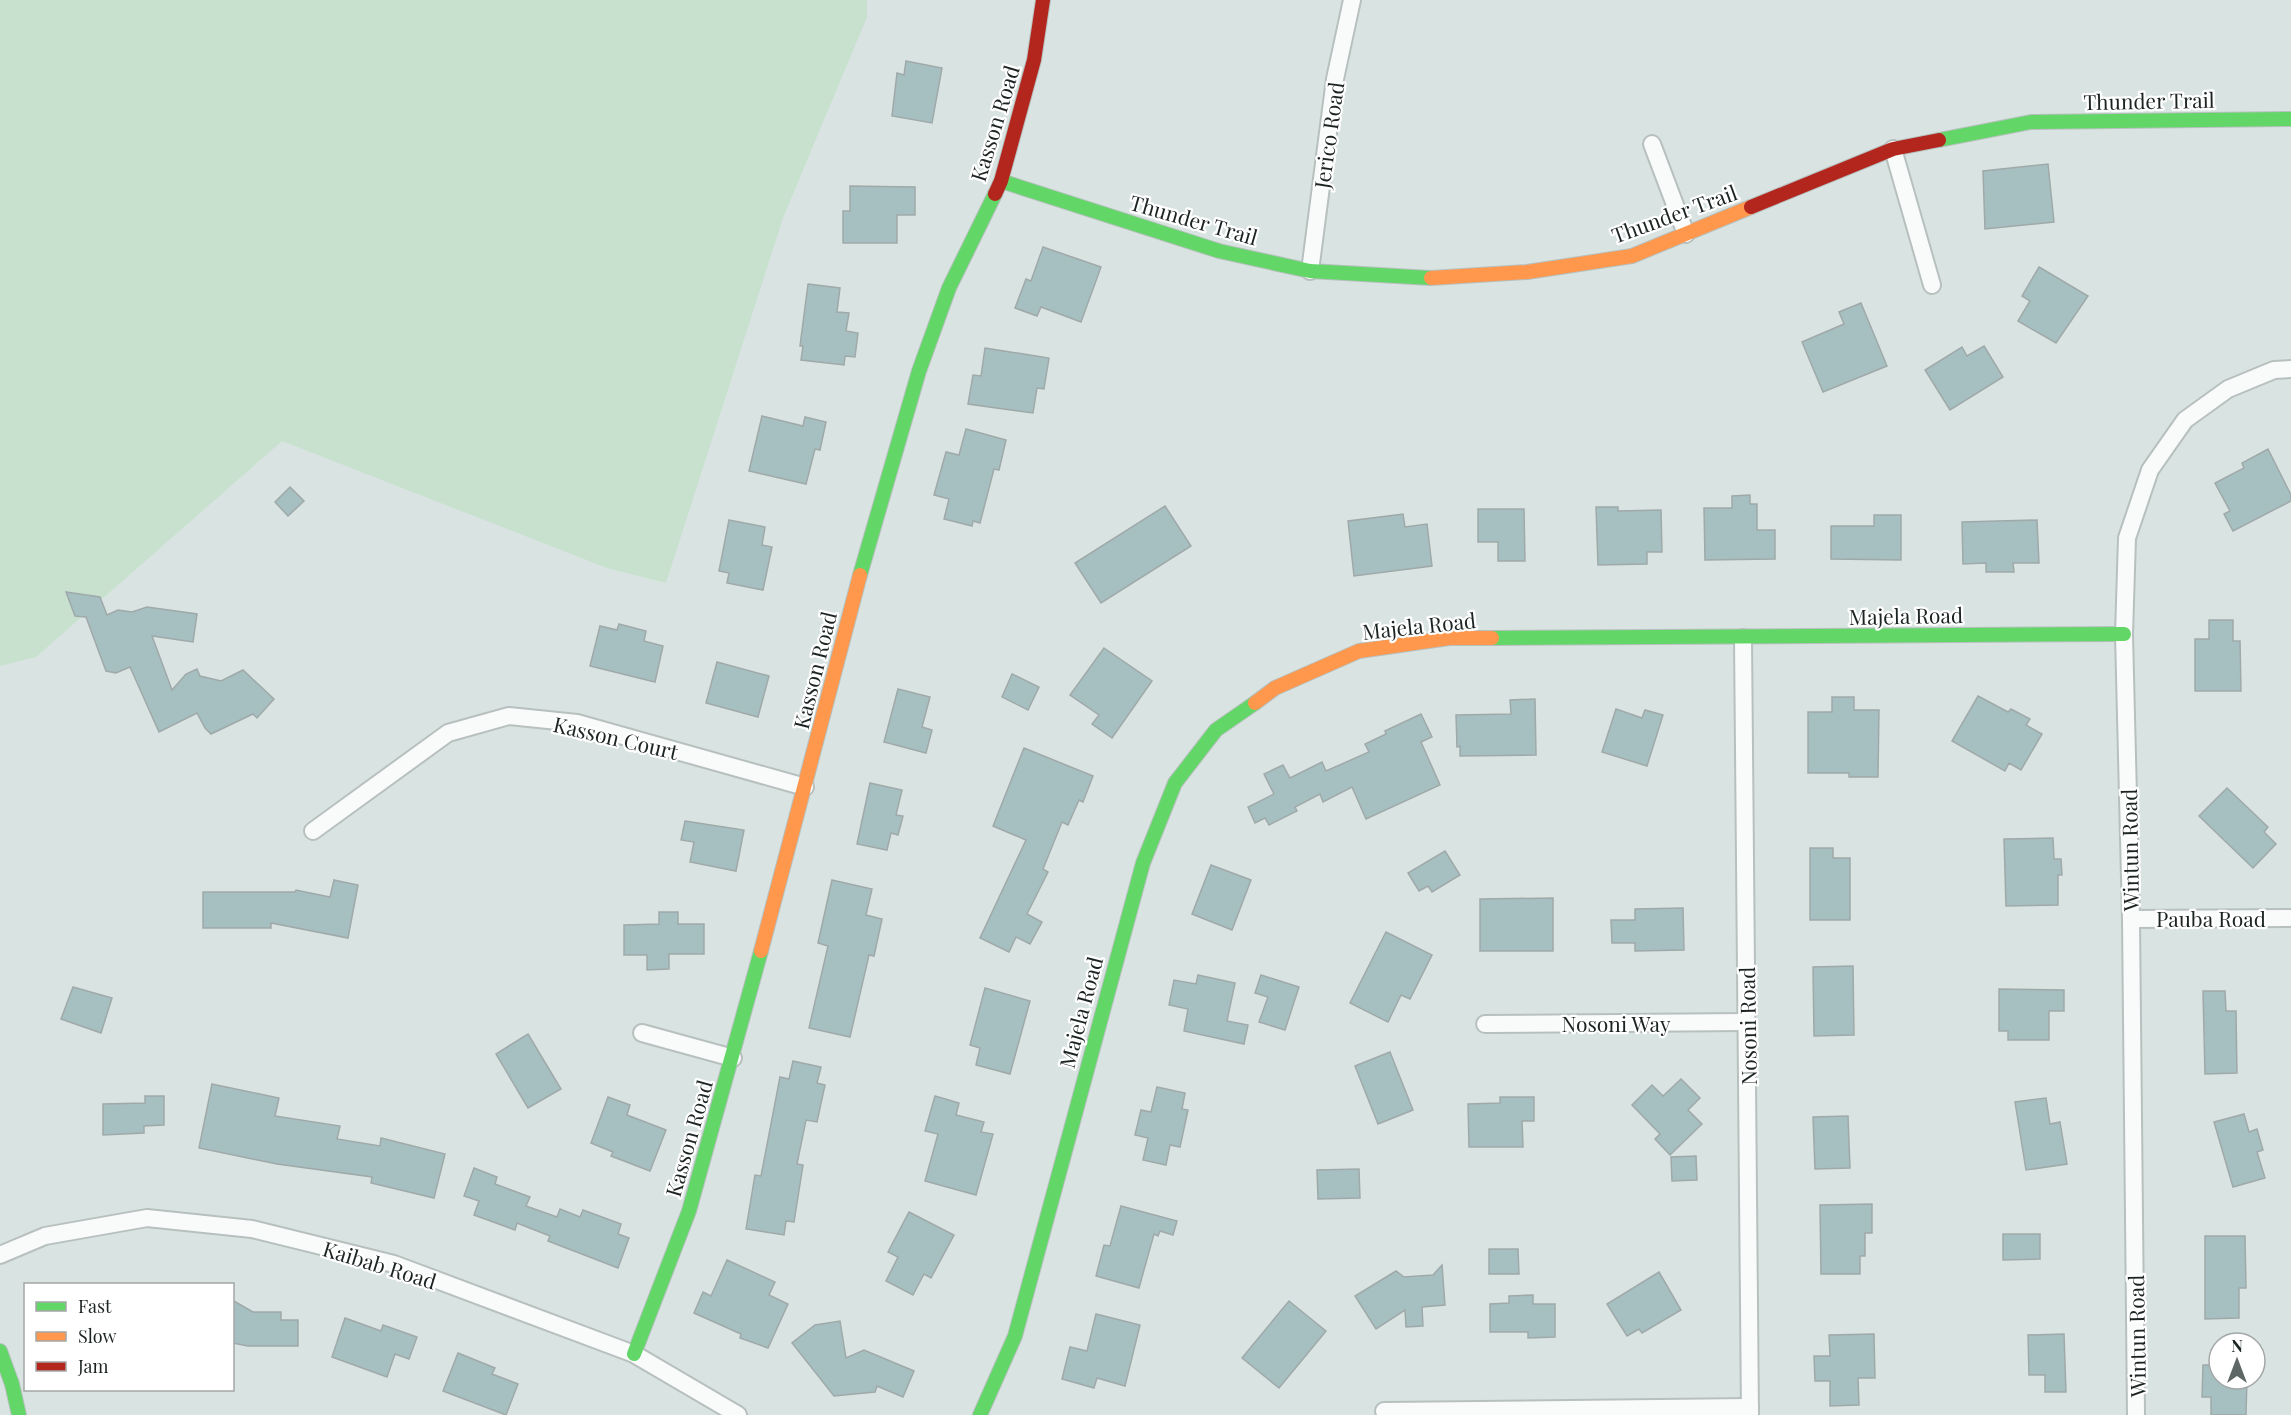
<svg xmlns="http://www.w3.org/2000/svg" width="2291" height="1415" font-family="'Playfair Display',serif">
	<rect width="100%" height="100%" fill="#d9e4e2"/>
	<polygon fill="#c7e1ce" points="0,0 867,0 867,17 783,218 666,583 607,568 282,441 36,657 0,666"/>
	<g fill="#a6bfc0" stroke="#a0a9a9" stroke-width="1.5">
		<polygon points="906,61 942,68 932,123 892,116 897,73 904,75"/>
		<polygon points="2048,164 2054,222 1985,229 1983,171"/>
		<polygon points="850,186 915,187 915,215 897,215 897,243 843,243 843,211 850,211"/>
		<polygon points="1043,247 1101,267 1081,322 1041,307 1037,316 1015,308 1026,279 1031,281"/>
		<polygon points="2039,267 2088,296 2056,343 2018,321 2030,301 2022,296"/>
		<polygon points="808,284 840,288 837,312 849,313 846,331 858,333 855,357 845,356 844,365 801,360 803,346 800,346"/>
		<polygon points="1861,303 1887,366 1823,392 1802,342 1844,324 1839,312"/>
		<polygon points="1984,346 2003,377 1950,410 1925,370 1962,347 1967,356"/>
		<polygon points="985,348 1049,358 1044,389 1037,388 1033,413 968,404 973,375 981,376"/>
		<polygon points="762,416 803,426 805,417 826,422 820,450 815,449 806,484 749,471"/>
		<polygon points="966,429 1006,440 999,470 994,469 980,523 973,521 972,526 944,519 949,499 934,495 946,452 959,455"/>
		<polygon points="2268,449 2291,495 2291,501 2233,531 2224,514 2230,511 2215,483 2244,468 2242,463"/>
		<polygon points="290,487 304,501 288,516 275,502"/>
		<polygon points="1750,495 1750,504 1757,504 1757,530 1775,530 1775,559 1705,560 1704,508 1732,508 1732,496"/>
		<polygon points="1165,506 1191,546 1101,603 1075,563"/>
		<polygon points="1596,507 1618,507 1618,511 1661,510 1662,552 1647,552 1647,564 1598,565"/>
		<polygon points="1478,509 1524,509 1525,561 1498,561 1498,542 1478,542"/>
		<polygon points="1403,514 1405,527 1427,524 1432,566 1354,576 1348,521"/>
		<polygon points="1874,515 1901,515 1901,560 1831,559 1831,526 1874,526"/>
		<polygon points="729,520 765,527 762,545 772,547 763,590 727,583 729,573 719,571"/>
		<polygon points="2037,520 2039,563 2013,563 2014,572 1986,572 1986,563 1963,564 1962,522"/>
		<polygon points="66,592 100,597 107,615 118,610 132,612 147,607 197,614 193,642 152,636 172,690 186,674 197,669 200,676 221,681 243,670 274,699 257,718 253,714 211,734 205,728 197,713 159,732 130,667 116,673 106,671 86,617 75,616"/>
		<polygon points="2209,620 2233,620 2233,641 2240,641 2241,691 2195,691 2195,639 2209,639"/>
		<polygon points="619,624 646,631 644,641 663,646 655,682 590,666 600,626 617,630"/>
		<polygon points="1104,648 1152,681 1112,738 1092,724 1099,715 1070,695"/>
		<polygon points="717,662 769,676 758,717 706,703"/>
		<polygon points="1012,674 1039,687 1028,710 1002,697"/>
		<polygon points="898,689 930,697 922,727 932,730 926,753 884,742"/>
		<polygon points="1978,696 2008,712 2011,709 2030,719 2026,725 2042,734 2021,770 2009,763 2005,771 1952,741"/>
		<polygon points="1832,697 1854,697 1854,710 1879,710 1878,777 1849,777 1849,773 1808,773 1808,712 1832,712"/>
		<polygon points="1535,699 1536,755 1460,756 1460,746 1457,747 1456,715 1511,714 1510,700"/>
		<polygon points="1616,709 1642,718 1645,710 1663,715 1647,766 1602,752"/>
		<polygon points="1421,714 1432,737 1421,742 1440,785 1366,819 1352,787 1323,802 1320,794 1295,807 1297,811 1269,825 1265,818 1255,823 1248,807 1274,794 1264,774 1283,765 1290,778 1322,762 1326,771 1369,752 1365,744 1386,734 1385,731"/>
		<polygon points="1024,748 1093,776 1083,802 1079,800 1068,825 1062,822 1043,869 1048,872 1027,914 1042,922 1030,944 1016,937 1009,952 980,938 1026,840 993,826"/>
		<polygon points="870,783 902,790 896,815 903,816 898,835 891,833 887,850 857,844"/>
		<polygon points="2227,788 2268,827 2264,832 2276,844 2253,868 2199,816"/>
		<polygon points="685,821 744,830 736,871 690,862 694,842 681,840"/>
		<polygon points="2053,838 2054,859 2061,859 2062,875 2058,875 2058,905 2006,906 2004,839"/>
		<polygon points="1810,848 1833,848 1833,858 1850,858 1850,920 1810,920"/>
		<polygon points="1445,851 1460,875 1432,892 1428,886 1419,891 1408,873"/>
		<polygon points="1211,865 1251,880 1232,930 1192,914"/>
		<polygon points="334,880 358,885 348,938 271,923 271,928 203,928 203,892 295,892 296,890 330,897"/>
		<polygon points="832,880 872,889 866,915 882,919 874,956 869,955 850,1037 809,1028 828,946 818,943"/>
		<polygon points="1553,898 1553,951 1480,951 1480,899"/>
		<polygon points="1683,908 1684,950 1635,951 1635,943 1612,943 1611,920 1635,920 1635,909"/>
		<polygon points="659,912 678,912 678,924 704,924 704,954 669,954 669,969 647,970 647,955 624,955 624,925 659,924"/>
		<polygon points="1386,932 1432,955 1410,999 1401,995 1388,1022 1350,1003"/>
		<polygon points="1853,966 1854,1035 1814,1036 1813,967"/>
		<polygon points="1198,975 1235,983 1227,1021 1248,1025 1244,1044 1184,1031 1188,1009 1169,1005 1174,980 1196,984"/>
		<polygon points="1261,975 1299,987 1285,1030 1259,1022 1268,997 1255,993"/>
		<polygon points="73,987 112,998 101,1033 61,1019"/>
		<polygon points="985,988 1030,1001 1010,1074 976,1065 980,1048 970,1045"/>
		<polygon points="1999,989 2064,990 2064,1011 2049,1011 2049,1040 2008,1040 2008,1031 1999,1031"/>
		<polygon points="2203,991 2225,991 2226,1011 2236,1011 2237,1073 2205,1074"/>
		<polygon points="528,1034 561,1089 528,1108 496,1054"/>
		<polygon points="1390,1052 1413,1110 1378,1124 1355,1066"/>
		<polygon points="793,1061 821,1067 817,1083 825,1085 817,1122 806,1120 797,1164 803,1165 794,1222 786,1221 784,1235 746,1229 755,1175 761,1176 780,1077 789,1079"/>
		<polygon points="1681,1079 1700,1098 1688,1110 1702,1124 1670,1155 1655,1139 1660,1134 1632,1105 1652,1085 1663,1096"/>
		<polygon points="212,1084 279,1098 275,1116 340,1126 337,1139 380,1146 381,1138 445,1154 434,1198 371,1183 372,1177 277,1164 199,1148"/>
		<polygon points="1157,1087 1185,1093 1182,1109 1188,1110 1180,1147 1170,1145 1166,1165 1143,1160 1148,1138 1135,1135 1141,1110 1151,1112"/>
		<polygon points="145,1096 164,1096 164,1125 144,1126 144,1133 103,1135 103,1104 145,1103"/>
		<polygon points="935,1096 959,1103 956,1115 984,1122 981,1132 993,1134 976,1195 925,1181 938,1134 925,1131"/>
		<polygon points="608,1097 630,1105 627,1115 666,1130 650,1171 611,1156 613,1152 591,1143"/>
		<polygon points="1500,1097 1534,1097 1534,1121 1522,1121 1523,1147 1469,1147 1468,1104 1500,1103"/>
		<polygon points="2046,1098 2050,1124 2060,1122 2067,1164 2026,1170 2015,1102"/>
		<polygon points="2244,1114 2249,1132 2257,1129 2263,1150 2257,1152 2265,1178 2233,1187 2214,1122"/>
		<polygon points="1848,1116 1850,1168 1815,1169 1813,1117"/>
		<polygon points="1696,1156 1697,1180 1672,1181 1671,1157"/>
		<polygon points="474,1168 497,1177 495,1184 530,1197 526,1206 557,1217 560,1209 580,1217 583,1210 621,1224 618,1234 629,1238 618,1268 548,1241 550,1236 517,1223 515,1230 474,1215 479,1201 464,1196"/>
		<polygon points="1359,1169 1360,1198 1318,1199 1317,1170"/>
		<polygon points="1872,1204 1872,1233 1865,1233 1865,1256 1860,1256 1860,1274 1821,1274 1820,1205"/>
		<polygon points="1121,1206 1177,1221 1173,1235 1160,1231 1158,1236 1154,1234 1139,1288 1096,1276 1104,1245 1110,1246"/>
		<polygon points="909,1212 954,1235 931,1278 924,1274 913,1295 886,1281 898,1257 888,1252"/>
		<polygon points="2003,1234 2040,1234 2040,1259 2003,1260"/>
		<polygon points="2205,1236 2245,1236 2246,1288 2239,1288 2239,1318 2205,1319"/>
		<polygon points="1489,1249 1518,1249 1519,1274 1489,1274"/>
		<polygon points="727,1260 775,1282 769,1295 788,1304 768,1348 740,1338 741,1334 694,1313 703,1292 711,1296"/>
		<polygon points="1442,1265 1445,1305 1422,1307 1423,1326 1406,1327 1405,1310 1376,1329 1355,1296 1396,1271 1404,1277 1433,1275"/>
		<polygon points="1659,1272 1681,1310 1642,1333 1639,1329 1627,1336 1607,1304"/>
		<polygon points="1533,1295 1533,1304 1555,1304 1555,1337 1528,1338 1528,1332 1490,1332 1490,1304 1509,1303 1509,1296"/>
		<polygon points="232,1300 253,1312 281,1312 281,1320 298,1320 298,1346 248,1346 232,1343"/>
		<polygon points="1289,1301 1326,1331 1279,1388 1242,1358"/>
		<polygon points="1096,1314 1140,1325 1125,1386 1097,1378 1094,1388 1062,1379 1070,1347 1087,1351"/>
		<polygon points="345,1318 381,1331 383,1325 417,1337 409,1359 395,1354 387,1377 332,1357"/>
		<polygon points="840,1321 846,1358 864,1350 914,1371 903,1397 877,1386 875,1392 834,1396 792,1343 815,1325"/>
		<polygon points="1874,1334 1875,1378 1858,1378 1859,1405 1830,1406 1830,1381 1815,1381 1814,1356 1830,1356 1829,1335"/>
		<polygon points="2064,1334 2066,1392 2045,1392 2045,1375 2029,1375 2028,1335"/>
		<polygon points="458,1353 495,1368 492,1374 518,1384 506,1415 443,1391"/>
		<polygon points="2203,1365 2219,1365 2219,1379 2247,1379 2246,1415 2211,1415 2211,1397 2202,1397"/>
	</g>
	<g fill="none" stroke-linecap="round" stroke-linejoin="round">
		<defs>
			<g id="street">
				<polyline points="1652,144 1686,234"/>
				<polyline points="1893,149 1932,285"/>
				<polyline points="1310,271 1335,79 1352,0"/>
				<polyline points="1743,638 1750,1415"/>
				<polyline points="313,831 448,733 509,716 577,723 805,787"/>
				<polyline points="2131,919 2291,918"/>
				<polyline points="1485,1024 1747,1022"/>
				<polyline points="642,1033 733,1058"/>
				<polyline points="0,1255 45,1236 147,1218 252,1229 394,1264 634,1354 738,1415"/>
				<polyline points="1384,1411 1750,1407"/>
				<polyline points="2136,1415 2131,919 2124,634 2127,538 2150,470 2185,420 2228,389 2274,370 2291,369"/>
			</g>
			<g id="fast">
				<polyline points="1939,140 2031,122 2291,119"/>
				<polyline points="1001,181 1219,251 1310,271 1431,278"/>
				<polyline points="860,575 919,371 949,288 995,194"/>
				<polyline points="1492,638 2124,634"/>
				<polyline points="0,1351 12,1384 19,1415"/>
				<polyline points="634,1354 689,1211 761,951"/>
				<polyline points="980,1415 1015,1336 1143,863 1175,783 1216,730 1255,703"/>
			</g>
			<g id="slow">
				<polyline points="1431,278 1527,272 1632,256 1751,207"/>
				<polyline points="1255,703 1275,688 1359,651 1449,638 1492,638"/>
				<polyline points="761,951 860,575"/>
			</g>
			<g id="jam">
				<polyline points="995,194 1001,181 1034,60 1043,0"/>
				<polyline points="1751,207 1893,149 1939,140"/>
			</g>
		</defs>
		<use href="#street" stroke="#b7c0be" stroke-width="20"/>
		<use href="#fast" stroke="#b7c0be" stroke-width="16"/>
		<use href="#slow" stroke="#b7c0be" stroke-width="16"/>
		<use href="#jam" stroke="#b7c0be" stroke-width="16"/>
		<use href="#street" stroke="#f9fbfb" stroke-width="16"/>
		<use href="#fast" stroke="#63d668" stroke-width="14"/>
		<use href="#slow" stroke="#ff974d" stroke-width="14"/>
		<use href="#jam" stroke="#b3261e" stroke-width="14"/>
	</g>
	<g text-anchor="middle" dominant-baseline="central" stroke-width="4.5" stroke-linejoin="round" paint-order="stroke">
		<g font-size="21" fill="#1c2423" stroke="#fff">
			<text transform="translate(2149 100) rotate(-1)">Thunder Trail</text>
			<text transform="translate(994 123) rotate(-73)">Kasson Road</text>
			<text transform="translate(1328 135) rotate(-82)">Jerico Road</text>
			<text transform="translate(1674 213) rotate(-20)">Thunder Trail</text>
			<text transform="translate(1194 219) rotate(16)">Thunder Trail</text>
			<text transform="translate(1906 615) rotate(-1)">Majela Road</text>
			<text transform="translate(1419 625) rotate(-6)">Majela Road</text>
			<text transform="translate(814 670) rotate(-76)">Kasson Road</text>
			<text transform="translate(616 737) rotate(13)">Kasson Court</text>
			<text transform="translate(2129 850) rotate(-91)">Wintun Road</text>
			<text x="2211" y="918">Pauba Road</text>
			<text transform="translate(1080 1012) rotate(-75)">Majela Road</text>
			<text x="1616" y="1023">Nosoni Way</text>
			<text transform="translate(1747 1026) rotate(-91)">Nosoni Road</text>
			<text transform="translate(688 1138) rotate(-74)">Kasson Road</text>
			<text transform="translate(380 1264) rotate(17)">Kaibab Road</text>
			<text transform="translate(2136 1336) rotate(-91)">Wintun Road</text>
		</g>
	</g>
	<rect x="24" y="1283" width="210" height="108" fill="#ffffff" stroke="#a4a7a7" stroke-width="1.5"/>
	<rect x="36" y="1302" width="30" height="9" fill="#63d668" stroke="#a4a7a7" stroke-width="1.5"/>
	<text x="78" y="1313" font-size="18" fill="#1c2423">Fast</text>
	<rect x="36" y="1332" width="30" height="9" fill="#ff974d" stroke="#a4a7a7" stroke-width="1.5"/>
	<text x="78" y="1343" font-size="18" fill="#1c2423">Slow</text>
	<rect x="36" y="1362" width="30" height="9" fill="#b3261e" stroke="#a4a7a7" stroke-width="1.5"/>
	<text x="78" y="1373" font-size="18" fill="#1c2423">Jam</text>
	<g transform="translate(2237 1361)"><circle r="28" fill="#ffffff" stroke="#a4a7a7" stroke-width="1.5"/>
	<path d="M0-4.5L10 22L0 15L-10 22Z" fill="#5e6766"/>
	<text y="-9" font-size="16" font-weight="bold" text-anchor="middle" fill="#1c2423">N</text>
	</g>
</svg>
